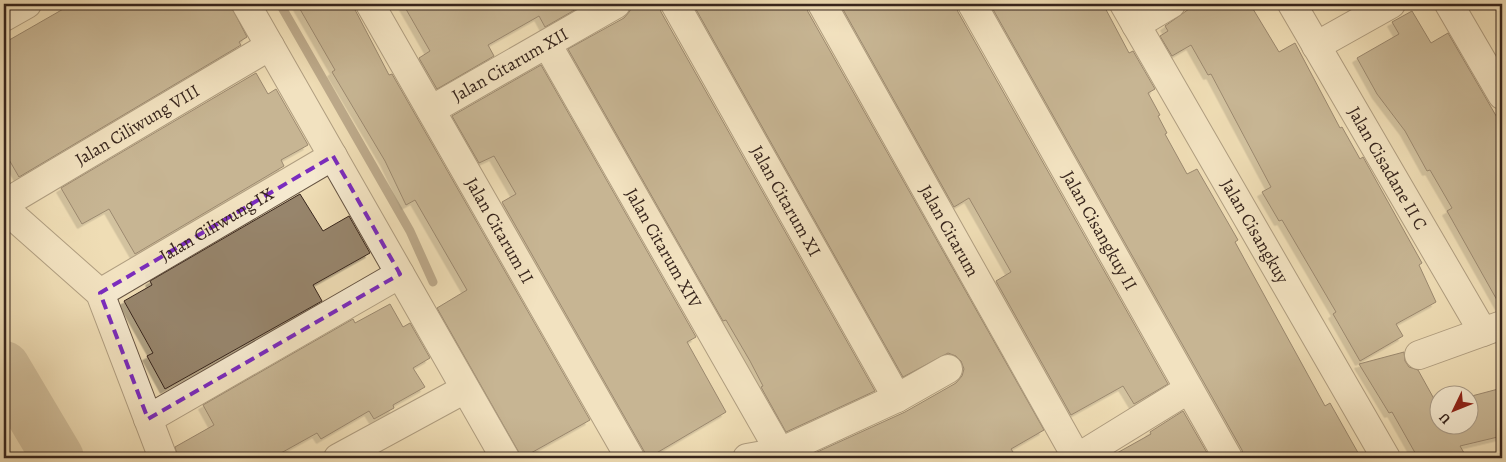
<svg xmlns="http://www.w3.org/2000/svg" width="1506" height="462" font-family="Alegreya,serif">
	<defs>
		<filter id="shadow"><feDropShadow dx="-4.5" dy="4.5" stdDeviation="0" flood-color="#0004"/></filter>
	</defs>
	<rect width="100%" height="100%" fill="#efddb5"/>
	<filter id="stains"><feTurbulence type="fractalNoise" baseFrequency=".004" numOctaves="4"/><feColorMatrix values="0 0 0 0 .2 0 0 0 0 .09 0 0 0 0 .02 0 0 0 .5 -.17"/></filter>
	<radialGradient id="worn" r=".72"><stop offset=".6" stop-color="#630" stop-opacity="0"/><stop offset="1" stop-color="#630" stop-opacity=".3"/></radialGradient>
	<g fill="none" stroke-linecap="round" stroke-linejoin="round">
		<polyline stroke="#806e59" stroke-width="9" points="280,4 410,231 433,282"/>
		<polyline stroke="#b09e81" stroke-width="52" points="4,367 58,458"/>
	</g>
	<g fill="#97856c" stroke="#37251c" filter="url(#shadow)">
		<polygon points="72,4 230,4 247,37 239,42 241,45 19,177 4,151 4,43"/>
		<polygon points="297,4 352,4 389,75 392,74 590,420 522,458 437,308 467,290 415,200 406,205 385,161 332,72 335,70"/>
		<polygon points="403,4 585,4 545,27 539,16 488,45 494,56 437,89 419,58 430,51"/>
		<polygon points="632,4 659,4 661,12 875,391 786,432 761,387 763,386 750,361 726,320 723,321 568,49 624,18 630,11"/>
		<polygon points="693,4 806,4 808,12 1044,430 1011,449 1017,458 804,458 905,412 956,383 962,376 964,369 961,361 956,356 948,353 903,377"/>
		<polygon points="840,4 956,4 958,12 1168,384 1134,404 1123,386 1071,415 996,281 1011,272 969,198 954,207"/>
		<polygon points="990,4 1103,4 1129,53 1133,51 1155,89 1148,93 1160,115 1158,116 1167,133 1165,134 1187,174 1197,169 1238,240 1235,242 1325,406 1330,403 1361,458 1244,458 1242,450"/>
		<polygon points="1196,4 1250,4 1279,52 1295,43 1340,128 1342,127 1360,159 1363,157 1422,263 1419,265 1436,302 1396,324 1403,336 1360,361 1333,314 1336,312 1282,220 1279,221 1262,192 1271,187 1211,74 1208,75 1191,45 1172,56 1160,36 1168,31 1165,26"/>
		<polygon points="1412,11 1431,43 1448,33 1502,126 1502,309 1447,211 1452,208 1430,170 1427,171 1405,131 1377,94 1357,58 1399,34 1392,22"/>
		<polygon points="541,65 696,337 687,342 726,412 648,458 502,202 516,194 494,156 479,163 452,116"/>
		<polygon points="256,73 268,94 276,89 308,145 281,160 284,166 135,254 109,209 82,224 61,188"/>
		<polygon points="300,194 323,231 349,216 370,253 313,285 322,301 165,389 147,356 153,353 124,301 152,285 150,281"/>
		<polygon points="390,304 403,327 410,323 430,358 413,368 425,387 393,405 394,408 374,419 369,411 321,439 317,433 272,458 178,458 175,447 214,425 203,405 353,319 355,323"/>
		<polygon points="1404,352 1405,361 1409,367 1418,370 1438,406 1438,424 1468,424 1468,397 1502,388 1502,436 1460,446 1467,458 1418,458 1392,412 1389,413 1359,364"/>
		<polygon points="1183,411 1210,458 1108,458 1151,434 1150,432"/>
	</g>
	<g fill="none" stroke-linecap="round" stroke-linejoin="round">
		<defs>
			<g id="street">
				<polyline points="246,4 505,458"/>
				<path id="s1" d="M370 4 630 458"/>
				<path id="s2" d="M675 4 897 398"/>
				<path id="s3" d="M822 4 1077 458"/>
				<path id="s4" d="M972 4 1228 458"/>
				<path id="s5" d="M1124 4 1386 458"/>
				<path id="s6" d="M1292 4 1483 332"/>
				<polyline points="1449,4 1502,95"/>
				<polyline points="4,17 27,4"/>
				<polyline points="1136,25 1171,4"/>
				<path id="s7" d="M547 44 780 452"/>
				<polyline points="1316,46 1391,4"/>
				<path id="s8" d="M431 110 616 4"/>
				<path id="s9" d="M4 204 270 46"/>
				<polyline points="4,208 100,293 163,458"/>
				<path id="s10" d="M100 293 333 156"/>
				<polyline points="1419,355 1502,325"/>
				<polyline points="148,419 400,274"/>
				<polyline points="338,458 465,389"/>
				<polyline points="747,458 780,452 897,398 948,369"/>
				<polyline points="1077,458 1189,389"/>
			</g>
		</defs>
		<use href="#street" stroke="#655342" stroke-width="30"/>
		<use href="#street" stroke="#f5e9cf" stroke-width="28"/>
	</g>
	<path d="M0 0H1506V462H0ZM333 156 400 274 148 419 100 293Z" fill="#efddb5" fill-opacity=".55" fill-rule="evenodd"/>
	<path fill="none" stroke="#7b2cbf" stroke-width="4" stroke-dasharray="10 6" stroke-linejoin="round" d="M333 156 400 274 148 419 100 293Z"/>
	<g text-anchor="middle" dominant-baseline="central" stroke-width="5" stroke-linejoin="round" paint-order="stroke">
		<g font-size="18" fill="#37251c" stroke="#f5e9cf">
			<text stroke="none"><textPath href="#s8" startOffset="91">Jalan Citarum XII</textPath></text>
			<text stroke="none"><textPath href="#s9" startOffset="155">Jalan Ciliwung VIII</textPath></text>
			<text stroke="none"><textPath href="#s6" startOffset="190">Jalan Cisadane II C</textPath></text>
			<text stroke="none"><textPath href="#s2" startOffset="226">Jalan Citarum XI</textPath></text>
			<text stroke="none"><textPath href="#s10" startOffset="135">Jalan Ciliwung IX</textPath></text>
			<text stroke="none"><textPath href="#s1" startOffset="261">Jalan Citarum II</textPath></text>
			<text stroke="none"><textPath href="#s3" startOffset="260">Jalan Citarum</textPath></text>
			<text stroke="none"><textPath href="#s4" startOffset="260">Jalan Cisangkuy II</textPath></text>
			<text stroke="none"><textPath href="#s5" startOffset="262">Jalan Cisangkuy</textPath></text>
			<text stroke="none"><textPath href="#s7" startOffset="235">Jalan Citarum XIV</textPath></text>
		</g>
	</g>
	<rect width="1506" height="462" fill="none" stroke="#efddb5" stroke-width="20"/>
	<rect x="5" y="5" width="1496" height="452" fill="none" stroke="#37251c" stroke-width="2.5"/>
	<rect x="10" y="10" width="1486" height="442" fill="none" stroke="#37251c"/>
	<g transform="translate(1454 410) rotate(227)"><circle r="24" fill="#f5e9cf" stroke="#a99b87"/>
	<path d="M0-4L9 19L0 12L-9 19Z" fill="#8f2418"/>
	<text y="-8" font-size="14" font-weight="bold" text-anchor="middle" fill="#37251c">U</text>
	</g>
	<rect width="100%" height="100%" filter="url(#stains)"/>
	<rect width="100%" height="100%" fill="url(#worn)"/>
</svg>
